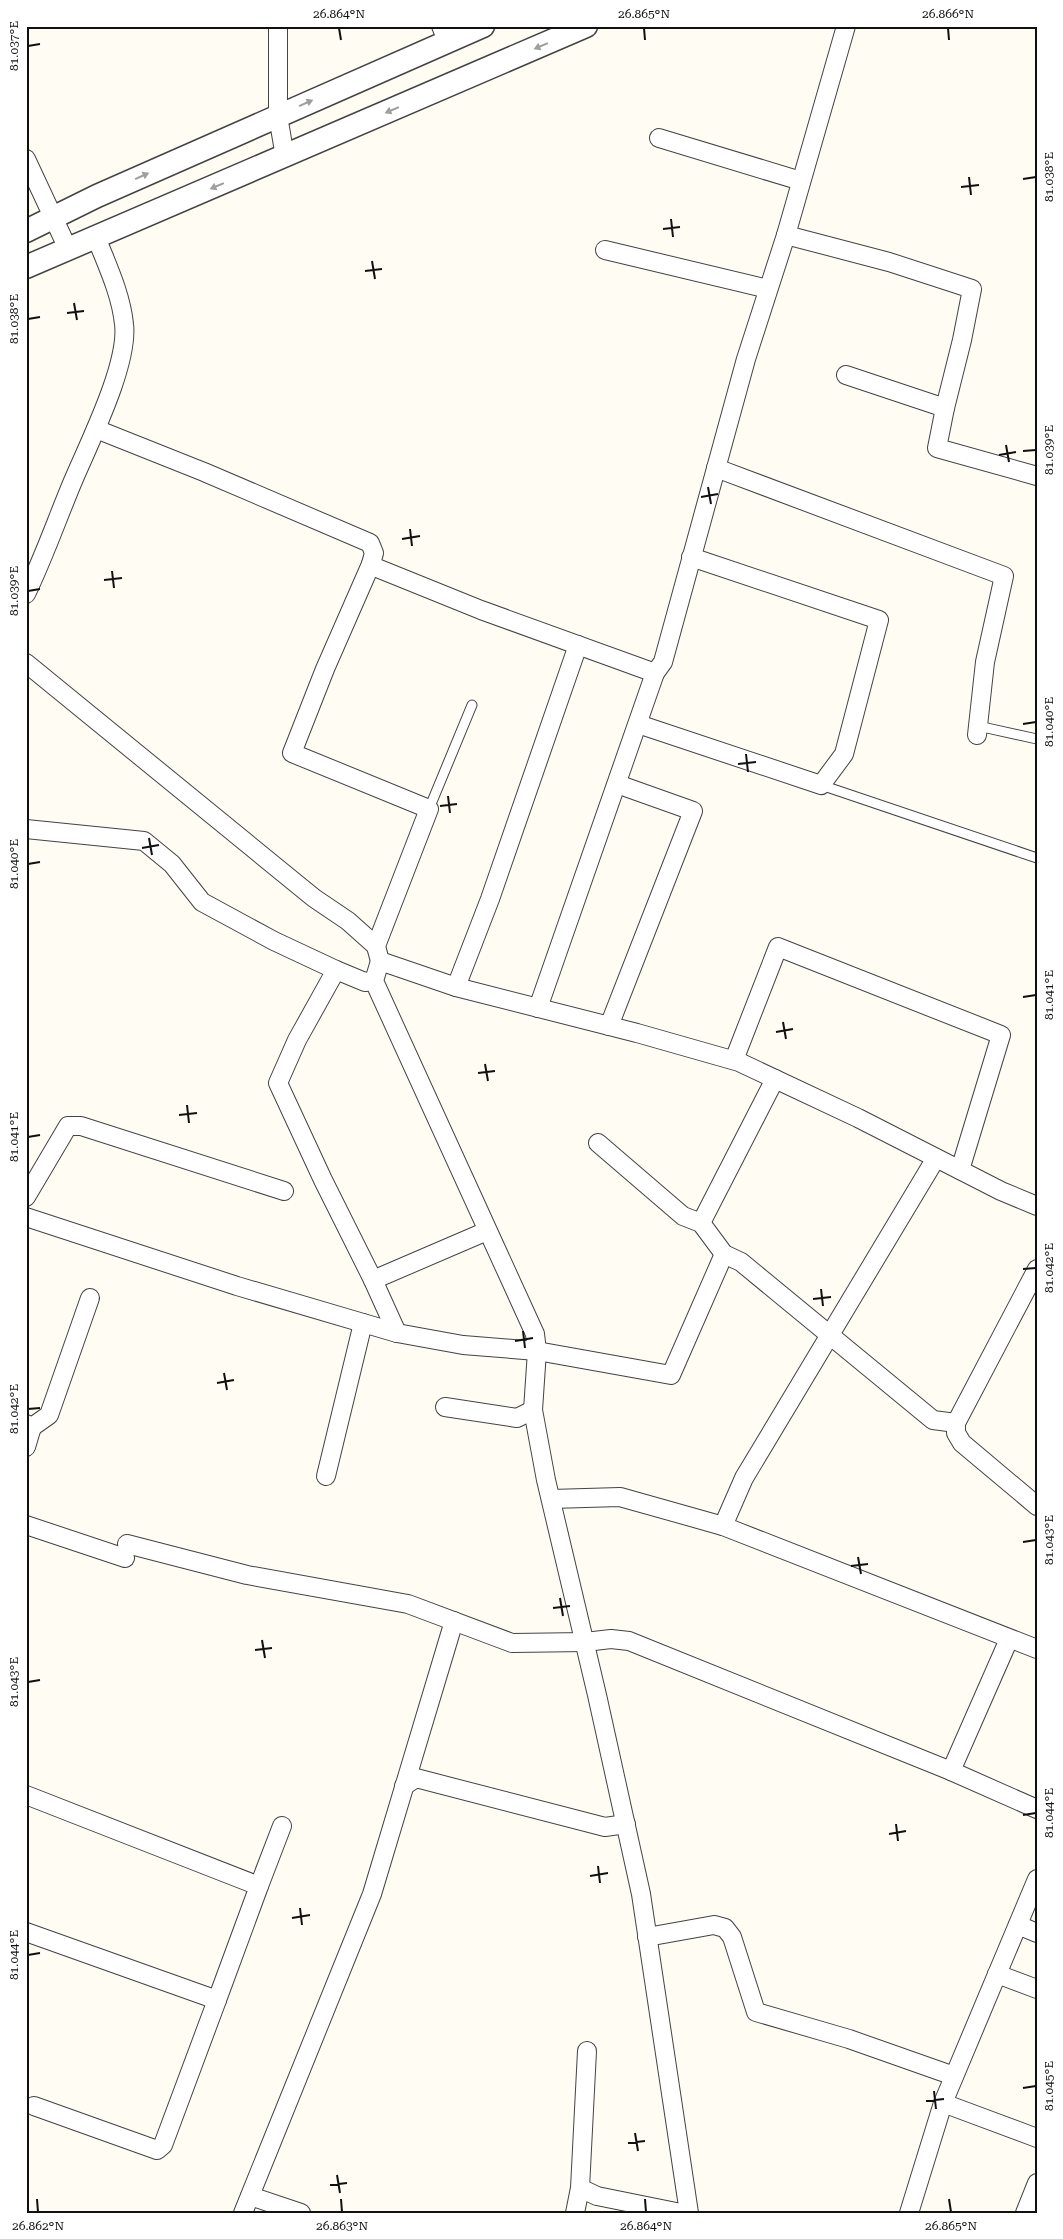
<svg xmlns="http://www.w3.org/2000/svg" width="1063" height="2239" font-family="'Roboto Serif',serif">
	<rect width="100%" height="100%" fill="#fffcf4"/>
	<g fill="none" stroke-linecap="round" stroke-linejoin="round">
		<defs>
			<g id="service">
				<polyline points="978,726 1037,739"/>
				<polyline points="821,785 1037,858"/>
				<polyline points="429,809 472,705"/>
			</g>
			<g id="minor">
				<polyline points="278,26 278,116 285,157"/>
				<polyline points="441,26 447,41"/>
				<polyline points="846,26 786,235 889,262 972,289 962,340 945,408 846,375"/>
				<polyline points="659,138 801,181"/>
				<polyline points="26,159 68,249"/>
				<polyline points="605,250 768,289"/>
				<polyline points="945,408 937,448 1037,476"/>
				<polyline points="96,429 204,472 370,543 374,553 371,564 377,568 481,610 655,673 663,662 746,359 786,235"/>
				<polyline points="716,468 1004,576 985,662 977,735"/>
				<path d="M26 594C44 557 57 519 73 481 89 443 129 364 124 324 121 294 107 265 96 237"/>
				<polyline points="26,663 314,898 348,921 376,946 429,809 292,753 325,669 371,564"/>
				<polyline points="638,724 821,785 844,754 879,620 691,557"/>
				<polyline points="26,829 144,841 172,864 202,902 274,941 336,970 365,982 374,981"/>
				<polyline points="377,950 380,961 456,987 490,899 578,645"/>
				<polyline points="380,961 374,981 535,1334 537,1351 533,1410 546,1480 597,1695 641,1894 689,2213"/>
				<polyline points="336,970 297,1040 278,1083 323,1180 373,1280 487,1231"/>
				<polyline points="456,987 637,1033 739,1062 858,1118 1001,1191 1037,1206"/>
				<polyline points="538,1008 655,673"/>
				<polyline points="609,1026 693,811 617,784"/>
				<polyline points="734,1060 778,947 1001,1035 960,1170"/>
				<polyline points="598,1143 683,1216 701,1223 724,1254 741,1262 933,1420 956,1423"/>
				<polyline points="26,1197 68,1126 81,1126 284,1191"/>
				<polyline points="26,1217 237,1286 397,1333 463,1345 537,1351 671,1375 724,1254"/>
				<polyline points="701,1223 775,1079"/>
				<polyline points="1037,1269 956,1423 956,1433 962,1443 1037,1506"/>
				<polyline points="373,1280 397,1333"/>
				<polyline points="445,1407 517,1418 533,1410"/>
				<polyline points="26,1424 32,1427 26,1447"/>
				<polyline points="32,1427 49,1415 90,1298"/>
				<polyline points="326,1476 363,1323"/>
				<polyline points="551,1499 620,1497 723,1526 1037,1649"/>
				<polyline points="26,1525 125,1558"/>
				<polyline points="723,1526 744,1478 936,1158"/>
				<polyline points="127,1544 247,1575 408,1604 512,1643 585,1642 611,1639 629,1641 951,1771 1037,1809"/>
				<polyline points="951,1771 1009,1639"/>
				<polyline points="404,1786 416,1778 605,1827 626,1824"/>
				<polyline points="26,1795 259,1886 217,2000 26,1932"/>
				<polyline points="259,1886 282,1826"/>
				<polyline points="1018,1925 1037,1933"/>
				<polyline points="647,1937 714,1925 725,1928 732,1937 756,2012 849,2039 954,2076"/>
				<polyline points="997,1974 1037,1989"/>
				<polyline points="943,2103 1037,2138"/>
				<polyline points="34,2106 157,2150 163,2145 217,2000"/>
				<polyline points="580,2188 597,2196 681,2213"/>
				<polyline points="250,2196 301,2213"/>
				<polyline points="243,2213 372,1894 454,1621"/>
				<polyline points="575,2213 580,2188 587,2051"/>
				<polyline points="909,2213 943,2103 1037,1879"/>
				<polyline points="1025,2213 1037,2183"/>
			</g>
			<g id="tertiary">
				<polyline points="26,231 97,196 483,26"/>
				<polyline points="26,267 586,26"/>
			</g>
		</defs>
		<use href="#service" stroke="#434343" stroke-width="11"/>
		<use href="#minor" stroke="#434343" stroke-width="20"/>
		<use href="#tertiary" stroke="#434343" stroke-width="25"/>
		<use href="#service" stroke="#fff" stroke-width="9"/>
		<use href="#minor" stroke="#fff" stroke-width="18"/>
		<use href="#tertiary" stroke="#fff" stroke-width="22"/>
	</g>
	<defs><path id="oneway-solid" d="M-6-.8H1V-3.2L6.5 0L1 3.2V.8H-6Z" transform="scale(1.25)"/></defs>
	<g fill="#9f9f9f">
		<use href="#oneway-solid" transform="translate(541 46) rotate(157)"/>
		<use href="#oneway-solid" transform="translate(306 103) rotate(-24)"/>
		<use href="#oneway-solid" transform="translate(392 110) rotate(157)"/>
		<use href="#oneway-solid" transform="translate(142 176) rotate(-24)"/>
		<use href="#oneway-solid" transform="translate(217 186) rotate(157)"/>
	</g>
	<path fill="none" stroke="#101010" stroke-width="2" d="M339 28 341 40M644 28 645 40M948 28 949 40M28 46 40 44M969 177 971 195M1023 179 1036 177M961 187 979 185M671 219 673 237M663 229 680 227M372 261 375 279M365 271 382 269M74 303 77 320M67 313 84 311M28 319 40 317M1006 445 1009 462M1023 451 1036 450M999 455 1016 452M708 487 711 504M701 497 718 494M410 529 412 546M402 539 420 536M112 571 114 588M104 580 122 578M28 591 40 589M1023 724 1036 722M746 754 748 772M738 764 756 762M448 796 450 813M440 806 457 804M149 838 152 855M142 848 159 845M28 864 40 862M1023 997 1036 995M783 1022 786 1039M776 1032 793 1029M485 1064 488 1081M478 1073 495 1071M187 1105 189 1123M179 1115 197 1113M28 1137 40 1135M1023 1269 1036 1268M821 1289 823 1306M813 1299 831 1297M523 1331 525 1348M515 1341 533 1338M224 1373 227 1390M217 1383 234 1380M28 1409 40 1408M1023 1542 1036 1540M858 1557 861 1574M851 1566 868 1564M560 1598 563 1616M553 1608 570 1606M262 1640 265 1658M255 1650 272 1648M28 1682 40 1680M1023 1815 1036 1813M896 1824 898 1841M889 1834 906 1831M598 1866 600 1883M590 1876 608 1873M300 1908 302 1925M292 1918 310 1915M28 1955 40 1953M1023 2088 1036 2086M934 2091 936 2109M926 2101 944 2099M635 2133 638 2151M628 2143 645 2141M337 2175 340 2193M330 2185 347 2183M37 2199 38 2212M341 2199 342 2212M645 2199 646 2212M949 2199 951 2212"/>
	<rect width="1063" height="2239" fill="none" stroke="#ffffff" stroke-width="55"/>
	<rect x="28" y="28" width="1008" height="2184" fill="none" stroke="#101010" stroke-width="2"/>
	<g font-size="12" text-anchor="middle" fill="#101010">
		<text x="339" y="18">26.864°N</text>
		<text x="644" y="18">26.865°N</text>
		<text x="948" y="18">26.866°N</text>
		<text transform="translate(14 46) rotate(-90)" y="4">81.037°E</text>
		<text transform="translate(1049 177) rotate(-90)" y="4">81.038°E</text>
		<text transform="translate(14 319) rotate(-90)" y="4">81.038°E</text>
		<text transform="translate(1049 450) rotate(-90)" y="4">81.039°E</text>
		<text transform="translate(14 591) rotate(-90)" y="4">81.039°E</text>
		<text transform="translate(1049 722) rotate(-90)" y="4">81.040°E</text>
		<text transform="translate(14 864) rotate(-90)" y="4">81.040°E</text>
		<text transform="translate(1049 995) rotate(-90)" y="4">81.041°E</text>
		<text transform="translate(14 1137) rotate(-90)" y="4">81.041°E</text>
		<text transform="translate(1049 1268) rotate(-90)" y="4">81.042°E</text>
		<text transform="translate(14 1409) rotate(-90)" y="4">81.042°E</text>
		<text transform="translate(1049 1540) rotate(-90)" y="4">81.043°E</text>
		<text transform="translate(14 1682) rotate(-90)" y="4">81.043°E</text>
		<text transform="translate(1049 1813) rotate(-90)" y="4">81.044°E</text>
		<text transform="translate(14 1955) rotate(-90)" y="4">81.044°E</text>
		<text transform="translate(1049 2086) rotate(-90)" y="4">81.045°E</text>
		<text x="38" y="2230">26.862°N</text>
		<text x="342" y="2230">26.863°N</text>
		<text x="646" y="2230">26.864°N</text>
		<text x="951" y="2230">26.865°N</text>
	</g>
</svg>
